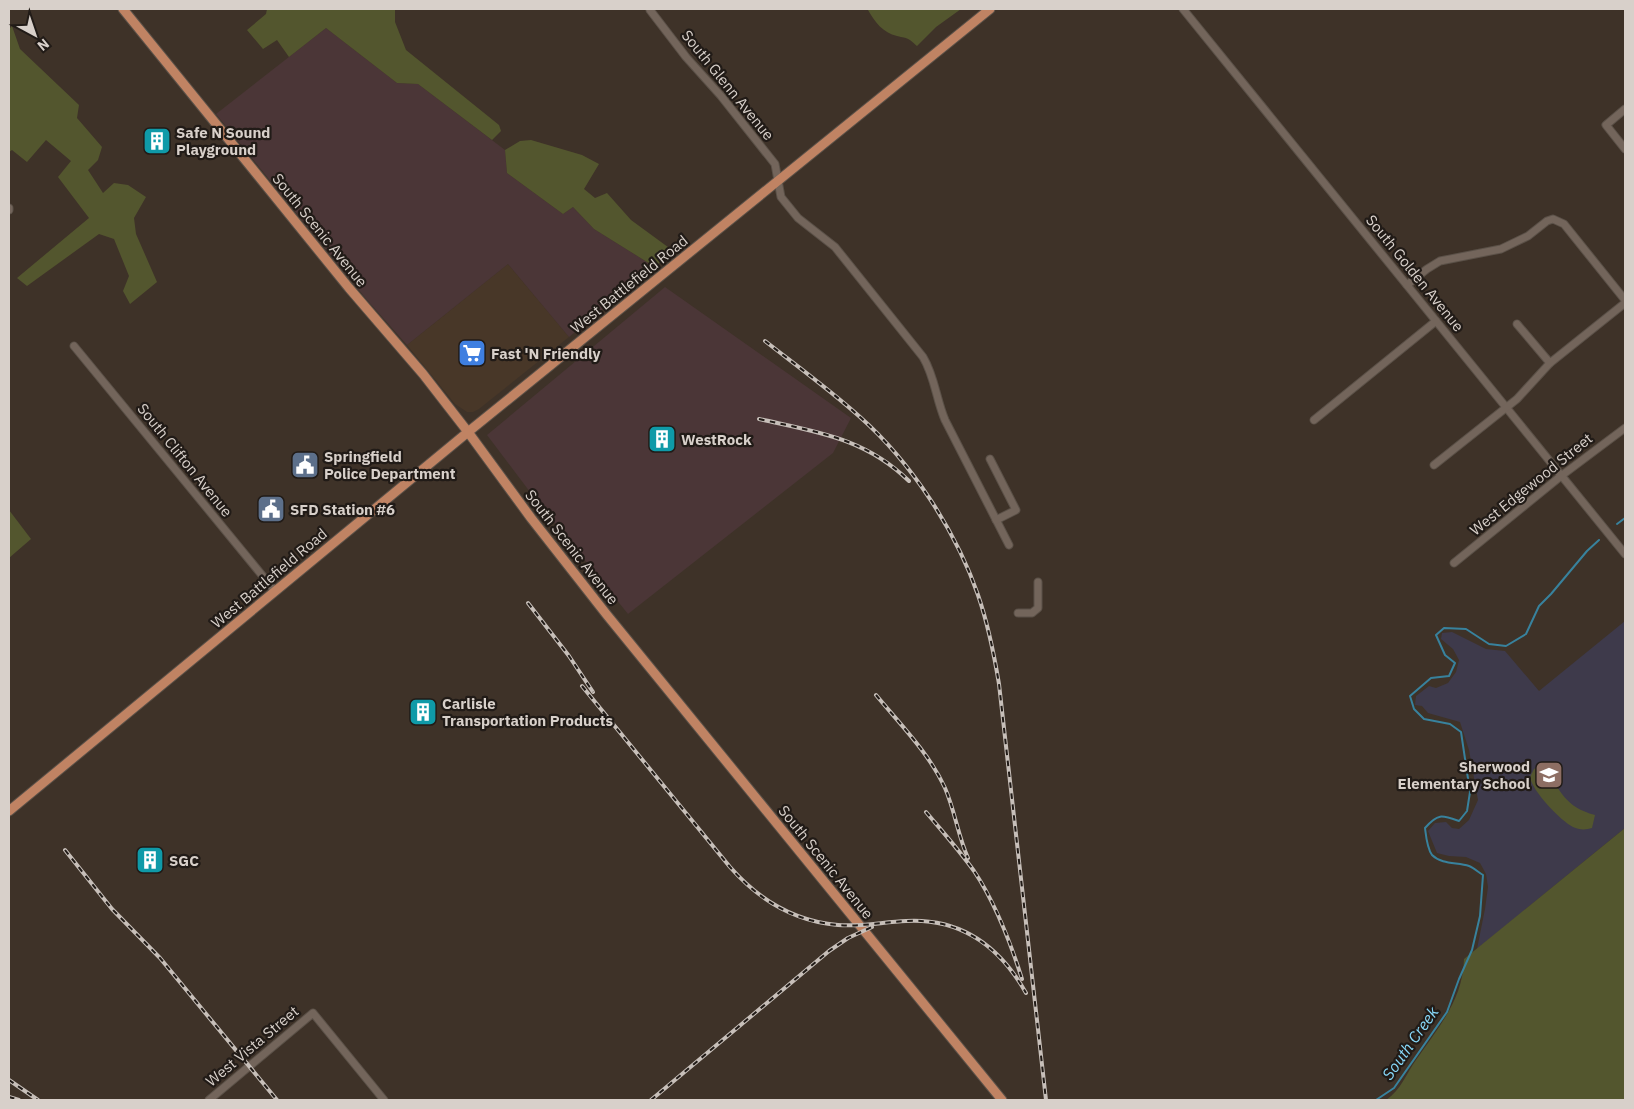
<svg xmlns="http://www.w3.org/2000/svg" width="1634" height="1109" font-family="'IBM Plex Sans',sans-serif">
	<rect width="100%" height="100%" fill="#3e3228"/>
	<polygon fill="#483728" points="508,264 569,337 479,409 473,412 467,412 455,404 407,345"/>
	<g fill="#4b3637">
		<polygon points="326,28 397,83 418,84 505,150 507,173 563,214 573,207 594,229 655,267 569,337 508,264 407,345 367,300 216,114"/>
		<polygon points="665,287 851,418 833,453 628,614 533,496 487,435"/>
	</g>
	<polygon fill="#3e3a4b" points="1625,621 1625,828 1477,949 1485,909 1488,887 1486,874 1480,863 1466,857 1449,856 1437,853 1428,831 1435,823 1446,822 1452,828 1459,829 1469,820 1478,800 1469,750 1460,722 1428,713 1422,706 1415,705 1416,696 1429,686 1436,688 1448,683 1456,672 1459,660 1453,649 1441,639 1442,633 1452,632 1486,649 1505,651 1539,691"/>
	<g fill="#53562e">
		<polygon points="267,9 395,9 395,22 406,50 499,125 501,131 492,140 418,84 397,83 326,28 289,57 277,40 263,49 247,30 266,14"/>
		<path d="M860 9H961L936 27 917 46C907 37 909 39 897 36 883 33 875 22 868 10Z"/>
		<polygon points="12,26 20,49 79,105 77,118 102,147 98,160 88,170 103,193 114,183 128,185 146,197 134,218 136,234 157,282 130,304 123,291 129,276 114,239 99,234 27,286 17,278 89,218 58,177 71,161 46,140 27,162 12,150 9,152 9,29"/>
		<polygon points="531,140 582,155 599,164 584,189 595,198 607,193 631,220 672,250 655,267 594,229 573,207 563,214 507,173 505,150 520,141"/>
		<polygon points="9,510 31,539 9,558"/>
		<path d="M1542 765 1545 766C1560 791 1565 807 1595 815L1592 828C1586 830 1579 830 1573 827 1561 821 1532 791 1530 777L1534 769Z"/>
		<path d="M1625 828V1100H1386C1401 1090 1406 1074 1416 1060 1438 1028 1463 1000 1464 959Z"/>
	</g>
	<g fill="none" stroke-linecap="round" stroke-linejoin="round">
		<g stroke="#38829d" stroke-width="2">
			<polyline points="1617,524 1625,518"/>
			<path d="M1376 1100 1394 1088 1447 1012 1459 979 1472 950 1480 916 1483 875C1478 872 1474 868 1469 866 1458 862 1442 865 1432 855 1427 848 1426 836 1425 828 1438 813 1442 815 1459 821L1467 811 1470 792 1461 732 1450 724 1424 719 1414 709 1410 696 1431 678 1449 676 1455 663 1445 655 1436 635 1444 628 1466 629 1489 644 1506 646 1526 634 1539 606 1551 594 1587 551 1599 540"/>
		</g>
		<defs>
			<g id="minor">
				<polyline points="1183,9 1625,554"/>
				<path d="M650 10 686 57 721 96 775 164 781 197 798 218 835 247 923 357C935 377 936 399 945 420L1009 545"/>
				<polyline points="1625,109 1606,125 1625,149"/>
				<polyline points="9,208 9,210"/>
				<polyline points="1407,285 1427,269 1440,261 1501,249 1528,236 1547,221 1553,219 1564,224 1625,300"/>
				<polyline points="1517,324 1550,363"/>
				<polyline points="74,346 275,591"/>
				<polyline points="1314,420 1436,321"/>
				<polyline points="990,459 1016,510 996,520"/>
				<polyline points="1434,465 1517,399 1550,363 1625,303"/>
				<polyline points="1454,563 1561,476 1625,428"/>
				<polyline points="1018,613 1032,613 1038,608 1038,582"/>
				<polyline points="209,1100 313,1013 384,1100"/>
			</g>
			<g id="major">
				<polyline points="123,9 349,288 423,374 468,432 531,518 607,615 1002,1100"/>
				<polyline points="9,811 468,432 990,9"/>
			</g>
		</defs>
		<use href="#minor" stroke="#5b5148" stroke-width="9"/>
		<use href="#major" stroke="#5b5148" stroke-width="11"/>
		<use href="#minor" stroke="#73655b" stroke-width="7"/>
		<use href="#major" stroke="#c08363" stroke-width="9"/>
		<defs>
			<g id="rail">
				<path d="M765 341C797 366 830 390 860 417 911 462 956 531 978 595 988 624 994 654 999 684L1046 1100"/>
				<path d="M759 419C817 432 865 438 909 481"/>
				<polyline points="528,603 569,656 593,692"/>
				<path d="M582 686 730 867C759 900 793 921 838 925 860 927 883 922 906 921 961 918 1000 947 1026 993"/>
				<path d="M876 695C900 724 929 753 945 788 955 811 958 836 968 858"/>
				<path d="M926 812C942 831 959 850 974 871 996 904 1010 941 1022 979"/>
				<polyline points="65,850 112,909 160,958 277,1100"/>
				<polyline points="9,1080 38,1100"/>
				<polyline points="9,1097 19,1100"/>
				<polyline points="651,1100 829,951 848,938 872,927"/>
			</g>
		</defs>
		<use href="#rail" stroke="#c7bfb9" stroke-width="4"/>
		<use href="#rail" stroke="#211b17" stroke-width="2" stroke-dasharray="5.5" stroke-linecap="butt"/>
	</g>
	<defs>
		<symbol id="building-square" viewBox="-11 -11 22 22"><rect x="-9" y="-9" width="18" height="18" rx="4" fill="#0f9aa8" stroke="#211b17"/><path d="M-4-6H4V6H1V3H-1V6H-4ZM-2.5-4.3h1.7v1.8h-1.7ZM.8-4.3h1.7v1.8H.8ZM-2.5-1h1.7V.8h-1.7ZM.8-1h1.7V.8H.8Z" fill="#fff"/></symbol>
		<symbol id="supermarket-square" viewBox="-11 -11 22 22"><rect x="-9" y="-9" width="18" height="18" rx="4" fill="#3f7fe0" stroke="#211b17"/><path d="M-6-5.5h2.5l.6 2H6L4.5 2H-2.5L-4.4-4H-6ZM-1.5 3.2a1.3 1.3 0 1 0 .1 0ZM3 3.2a1.3 1.3 0 1 0 .1 0Z" fill="#fff"/></symbol>
		<symbol id="civic-square" viewBox="-11 -11 22 22"><rect x="-9" y="-9" width="18" height="18" rx="4" fill="#5c6f8a" stroke="#211b17"/><path d="M-.6-6.5H3V-4.5H.6V-3L4-1V1h2V6H-6V1h2V-1L-.6-3ZM-1.2 2.5V6h2.4V2.5Z" fill="#fff"/></symbol>
		<symbol id="school-square" viewBox="-11 -11 22 22"><rect x="-9" y="-9" width="18" height="18" rx="4" fill="#8d6e63" stroke="#211b17"/><path d="M0-5L7-2L0 1L-7-2ZM-4 1L0 2.5L4 1V4Q0 6-4 4Z" fill="#fff"/></symbol>
	</defs>
	<g fill-rule="evenodd">
		<use href="#building-square" x="141" y="125" width="32" height="32"/>
		<use href="#supermarket-square" x="456" y="337" width="32" height="32"/>
		<use href="#building-square" x="646" y="423" width="32" height="32"/>
		<use href="#civic-square" x="289" y="449" width="32" height="32"/>
		<use href="#civic-square" x="255" y="493" width="32" height="32"/>
		<use href="#building-square" x="407" y="696" width="32" height="32"/>
		<use href="#school-square" x="1533" y="759" width="32" height="32"/>
		<use href="#building-square" x="134" y="844" width="32" height="32"/>
	</g>
	<g text-anchor="middle" dominant-baseline="central" stroke-width="4.5" stroke-linejoin="round" paint-order="stroke">
		<g font-size="15" fill="#d8d0ca" stroke="#211b17">
			<text transform="translate(728 85) rotate(51)">South Glenn Avenue</text>
			<text transform="translate(320 230) rotate(51)">South Scenic Avenue</text>
			<text transform="translate(1415 273) rotate(51)">South Golden Avenue</text>
			<text transform="translate(629 284) rotate(-39)">West Battlefield Road</text>
			<text transform="translate(185 460) rotate(51)">South Clifton Avenue</text>
			<text transform="translate(1531 484) rotate(-39)">West Edgewood Street</text>
			<text transform="translate(572 547) rotate(52)">South Scenic Avenue</text>
			<text transform="translate(269 578) rotate(-40)">West Battlefield Road</text>
			<text transform="translate(826 862) rotate(51)">South Scenic Avenue</text>
			<text transform="translate(252 1046) rotate(-40)">West Vista Street</text>
		</g>
		<g font-size="15" font-weight="bold" fill="#d8d0ca" stroke="#211b17" text-anchor="start">
			<text x="176" y="132">Safe N Sound<tspan x="176" dy="17">Playground</tspan></text>
			<text x="491" y="353">Fast 'N Friendly</text>
			<text x="681" y="439">WestRock</text>
			<text x="324" y="456">Springfield<tspan x="324" dy="17">Police Department</tspan></text>
			<text x="290" y="509">SFD Station #6</text>
			<text x="442" y="703">Carlisle<tspan x="442" dy="17">Transportation Products</tspan></text>
			<text x="1530" y="766" text-anchor="end">Sherwood<tspan x="1530" dy="17">Elementary School</tspan></text>
			<text x="169" y="860">SGC</text>
		</g>
		<g font-size="16" font-style="italic" fill="#88d9fa" stroke="#211b17">
			<text transform="translate(1410 1043) rotate(-55)">South Creek</text>
		</g>
	</g>
	<rect width="1634" height="1109" fill="none" stroke="#d8d0ca" stroke-width="20"/>
	<g transform="translate(35 35) rotate(140)" stroke="#211b17" stroke-width="4" paint-order="stroke">
	<path d="M0-4L9 19L0 12L-9 19Z" fill="#d8d0ca"/>
	<text y="-8" font-size="14" font-weight="bold" text-anchor="middle" fill="#d8d0ca">N</text>
	</g>
</svg>
